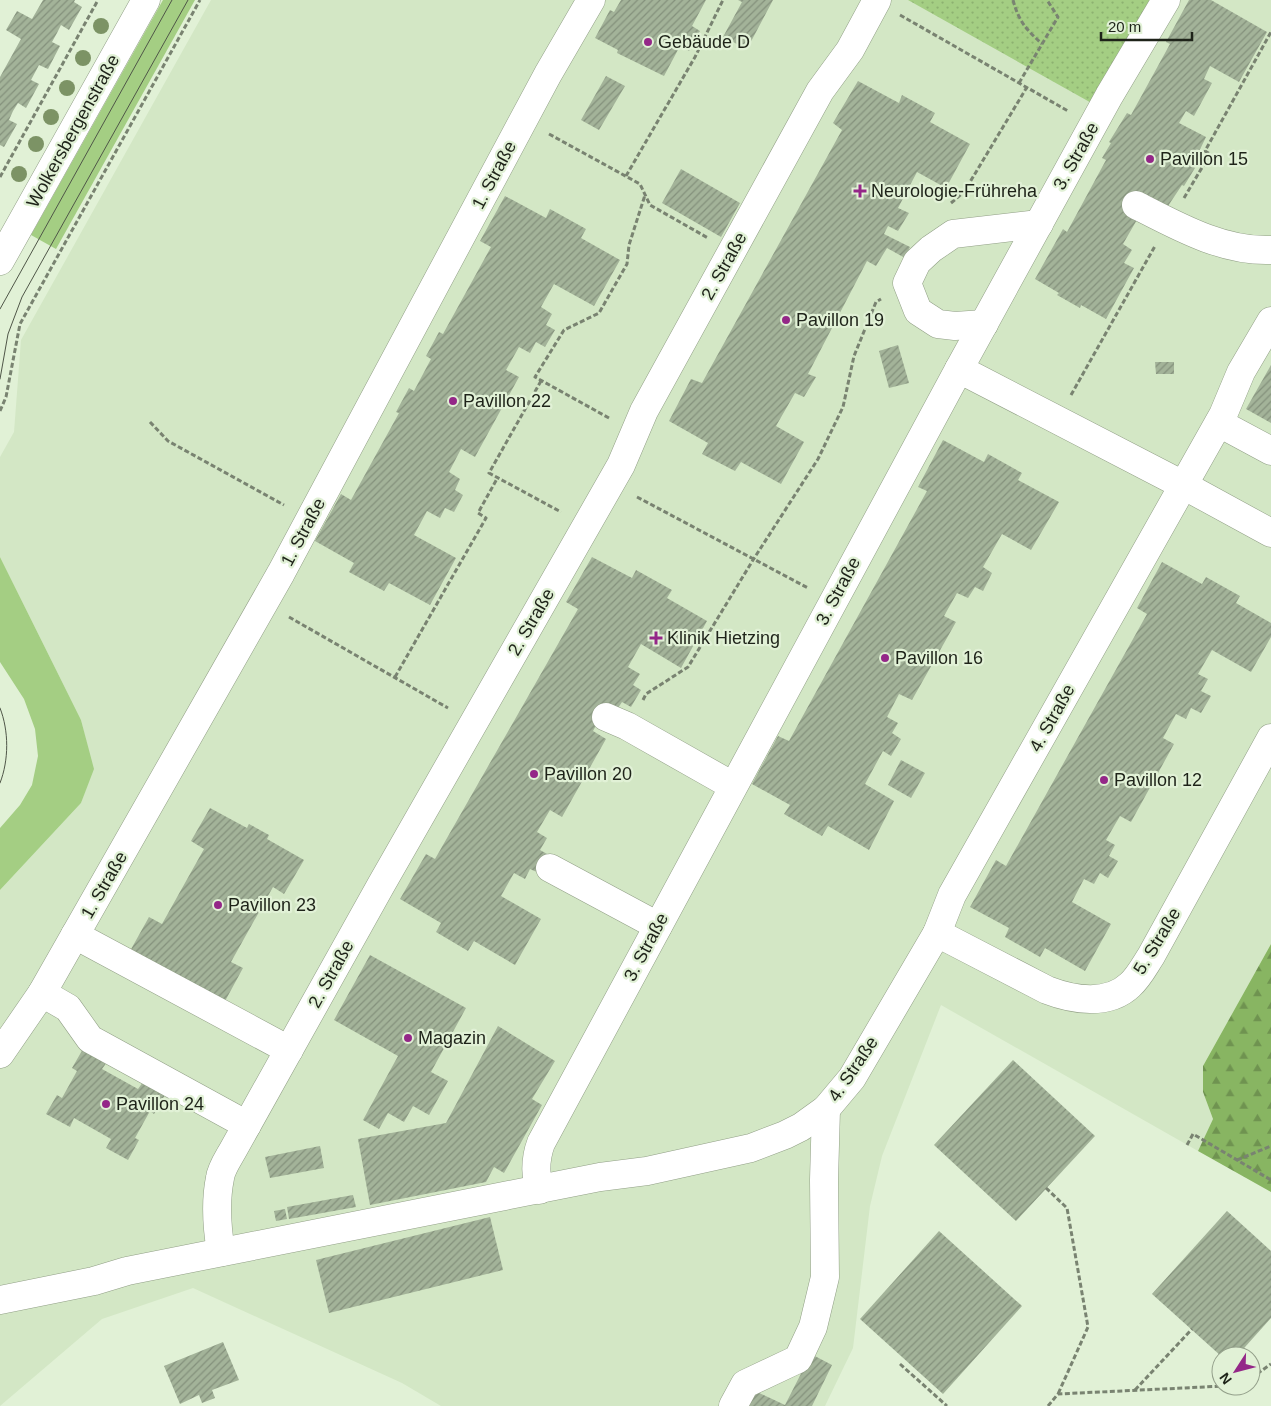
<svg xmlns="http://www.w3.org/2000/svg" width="1271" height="1406" font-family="Helvetica,sans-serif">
	<defs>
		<pattern id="forest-firs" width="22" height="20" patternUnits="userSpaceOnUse" patternTransform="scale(1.25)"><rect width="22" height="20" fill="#88b562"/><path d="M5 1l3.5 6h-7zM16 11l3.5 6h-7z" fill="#6f9350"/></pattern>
		<pattern id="park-dots" width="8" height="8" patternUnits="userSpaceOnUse" patternTransform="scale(1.25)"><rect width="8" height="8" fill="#a4ce83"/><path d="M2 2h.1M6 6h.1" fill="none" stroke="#8db171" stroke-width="1.8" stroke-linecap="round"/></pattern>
		<pattern id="building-hatch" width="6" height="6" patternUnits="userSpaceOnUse" patternTransform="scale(1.25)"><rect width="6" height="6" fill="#a3b399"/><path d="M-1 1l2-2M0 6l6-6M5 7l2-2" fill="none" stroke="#84917c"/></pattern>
	</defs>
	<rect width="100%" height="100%" fill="#e1f1d6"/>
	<polygon fill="#d3e7c5" points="211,0 1271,0 1271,944 1203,1066 1203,1092 1213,1119 1198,1151 941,1005 882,1156 870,1206 853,1348 825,1406 441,1406 402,1383 193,1288 102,1319 0,1406 0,890 81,803 93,769 81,720 0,557 0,457 14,432 21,340"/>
	<g fill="#a4ce83">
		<polygon points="163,0 195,0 56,249 31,235"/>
		<polygon points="0,557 81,720 94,769 81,803 0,890 0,828 20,805 32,785 38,756 35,729 24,699 0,662"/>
	</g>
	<polygon fill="url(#forest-firs)" points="1271,944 1271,1192 1198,1151 1213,1119 1203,1092 1203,1066"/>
	<polygon fill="url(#park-dots)" points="908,0 1152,0 1095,105"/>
	<g fill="url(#building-hatch)">
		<polygon points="43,0 75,0 74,2 82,7 69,30 61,25 57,33 52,42 60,46 48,69 39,65 31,80 39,84 26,108 18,103 13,111 9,120 17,124 4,147 0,145 0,77 21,39 6,30 17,11 32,19"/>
		<polygon points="621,0 706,0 692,26 700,31 689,51 680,46 664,76 617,53 618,50 595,38 610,10 614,12"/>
		<polygon points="738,0 773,0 747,49 723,37 742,2"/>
		<polygon points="1189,0 1211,0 1267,32 1239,82 1210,66 1204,79 1212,83 1194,116 1186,111 1179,123 1206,137 1192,166 1195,168 1184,186 1182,185 1164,212 1138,218 1123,244 1132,250 1124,263 1134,268 1106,319 1081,305 1080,308 1057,295 1059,293 1035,279 1063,229 1067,232 1106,160 1102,158 1111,143 1109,142 1127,113 1131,115 1170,44 1166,42"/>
		<polygon points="606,76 625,86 599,130 581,120"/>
		<polygon points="858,81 899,103 902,95 935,113 930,122 970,144 946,188 917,172 898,208 909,213 898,231 888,226 884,234 910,247 905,258 887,248 876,266 867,261 808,374 816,377 804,397 795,393 776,426 804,442 781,484 741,462 735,471 702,454 708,443 669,421 691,379 702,383 842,130 833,123"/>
		<polygon points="681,169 740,203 721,237 662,203"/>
		<polygon points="505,196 546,218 550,209 586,229 581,238 620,260 594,306 554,284 541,307 552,314 546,325 555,330 545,347 536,342 530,353 519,347 506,370 519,377 475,457 461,449 449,472 460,479 455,490 463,495 454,512 445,508 440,518 427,511 414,535 456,558 430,605 389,583 384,591 349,572 354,563 315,541 341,494 351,500 399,413 396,412 409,388 414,391 431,359 426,356 439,332 443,334 491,247 480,241"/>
		<polygon points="898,345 909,383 889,388 879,351"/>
		<polygon points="1155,362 1174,362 1174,374 1156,374"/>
		<polygon points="1271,365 1271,423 1246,409"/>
		<polygon points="943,440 984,462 988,454 1022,473 1018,480 1059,502 1031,550 1002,534 983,567 992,573 983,591 975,587 968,598 957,593 944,616 956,622 912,700 899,694 887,717 898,723 892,733 901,739 891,756 883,751 865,784 894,801 869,850 828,826 822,836 784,814 790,805 752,784 778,736 789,741 927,491 918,487"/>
		<polygon points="592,557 632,578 636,570 672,590 667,598 707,621 681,668 641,644 628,667 640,674 633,685 641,690 631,707 622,702 616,711 607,706 593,731 606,739 562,817 550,810 537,832 547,838 540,850 549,855 539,873 530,869 525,879 514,873 501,896 541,919 515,965 474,941 468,951 436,932 441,923 400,899 426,854 435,859 578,609 566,602"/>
		<polygon points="1162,562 1202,584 1206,577 1240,596 1236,603 1271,623 1271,637 1251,672 1212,650 1198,674 1208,679 1201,691 1211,696 1201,713 1191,708 1186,719 1176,714 1163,738 1174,744 1131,822 1120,816 1106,840 1115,845 1109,856 1118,861 1108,878 1100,873 1094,884 1084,879 1072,902 1111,924 1085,971 1045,948 1040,957 1005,937 1009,928 970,907 996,860 1006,866 1147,614 1137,608"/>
		<polygon points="901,760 925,773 911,798 888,785"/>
		<polygon points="210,808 247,828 249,824 269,835 267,839 304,860 284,894 273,887 231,962 243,968 224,1003 130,951 149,917 162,924 204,849 191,841"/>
		<polygon points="370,955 466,1008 431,1072 448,1081 429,1115 413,1106 404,1122 388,1113 379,1129 363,1120 398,1056 334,1020"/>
		<polygon points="498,1026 555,1061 532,1099 542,1105 504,1173 494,1167 486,1182 370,1205 358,1139 446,1123"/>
		<polygon points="83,1049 107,1062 102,1069 138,1089 143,1082 165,1095 154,1114 150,1111 135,1138 139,1140 128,1160 106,1148 111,1139 74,1118 70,1127 46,1114 57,1095 62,1098 77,1071 72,1068"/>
		<polygon points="1013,1060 1095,1136 1016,1221 934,1145"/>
		<polygon points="320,1146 324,1168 270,1178 265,1157"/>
		<polygon points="353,1195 356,1207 289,1219 287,1207"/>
		<polygon points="285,1209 287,1219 276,1221 274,1211"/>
		<polygon points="1227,1211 1271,1251 1271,1318 1237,1356 1221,1356 1152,1294"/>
		<polygon points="490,1217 503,1270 329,1313 316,1260"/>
		<polygon points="939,1231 1022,1306 943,1394 860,1319"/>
		<polygon points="223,1342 239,1380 212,1390 215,1398 202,1403 199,1395 180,1404 164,1366"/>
		<polygon points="811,1354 832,1365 812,1406 749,1406 755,1391 785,1405"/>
	</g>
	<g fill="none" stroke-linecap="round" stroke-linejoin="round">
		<defs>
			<g id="minor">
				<path d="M1136 205C1177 226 1223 252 1271 250"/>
				<polyline points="0,261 146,0"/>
				<polyline points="984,324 955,326 938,324 918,311 907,283 917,262 931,249 953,234 1039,224"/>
				<polyline points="959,369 1183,485 1271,533"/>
				<polyline points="1219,423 1271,451"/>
				<polyline points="606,717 627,726 733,786"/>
				<polyline points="550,868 658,926"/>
				<path d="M937 933 1047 990C1073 1000 1108 1006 1130 985 1139 977 1145 965 1151 956L1271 738"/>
				<polyline points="75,935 289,1050"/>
				<polyline points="42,993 68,1008 90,1039 247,1125"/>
				<polyline points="0,1054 42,993 281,573 548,74 591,0"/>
				<path d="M539 1190C535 1174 535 1159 541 1143L959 369 1109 96 1166 0"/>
				<path d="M221 1252C217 1228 215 1202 220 1178 221 1169 228 1159 233 1150L381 885 621 465 644 411 820 91 850 50 877 0"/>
				<polyline points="0,1300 94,1281 127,1271 600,1177 647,1171 751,1148 785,1135 801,1127 826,1109 852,1078 937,933 952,895 1223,415 1241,372 1271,321"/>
				<polyline points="733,1406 745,1384 798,1359 813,1327 825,1277 824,1180 826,1109"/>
			</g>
		</defs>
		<use href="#minor" stroke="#919f86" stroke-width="29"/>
		<g stroke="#798371" stroke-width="3" stroke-dasharray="5 2.5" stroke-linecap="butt">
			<path d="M1013 0C1019 22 1026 29 1042 44"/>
			<polyline points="900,15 1068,111"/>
			<polyline points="1019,83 1058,17 1047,0"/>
			<polyline points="549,134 640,184 650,205 708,238"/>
			<polyline points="626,176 695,57 723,0"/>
			<polyline points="0,177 98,0"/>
			<polyline points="1184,198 1210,154 1205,151 1271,32"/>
			<polyline points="951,203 964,192 1027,87"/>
			<polyline points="541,381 489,473 561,512"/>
			<polyline points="1071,395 1155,246"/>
			<polyline points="0,411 6,397 20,324 200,0"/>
			<polyline points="609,418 535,377 564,330 599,313 627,264 629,245 645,195"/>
			<polyline points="150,422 168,441 284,505"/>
			<polyline points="637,497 808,588"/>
			<polyline points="289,617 448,708"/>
			<polyline points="395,677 486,518 478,513 498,477"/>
			<polyline points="643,700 646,694 688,667 753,560 818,459 843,407 854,356 876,302 881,299"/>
			<polyline points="1187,1145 1193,1134 1271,1180"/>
			<polyline points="1237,1160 1271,1146"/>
			<polyline points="1046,1188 1067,1208 1088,1327 1058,1394"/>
			<polyline points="900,1364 947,1406"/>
			<polyline points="1251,1378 1271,1364"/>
			<polyline points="1135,1390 1192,1329"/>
			<polyline points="1048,1406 1058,1394 1225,1386"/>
		</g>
		<use href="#minor" stroke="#fff" stroke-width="28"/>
		<g stroke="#4f5648" stroke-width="1">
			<polyline points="0,309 172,0"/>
			<polyline points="0,379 8,334 22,297 188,0"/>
			<path d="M0 708C9 731 9 760 0 783"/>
		</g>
	</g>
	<g fill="#7c9365">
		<circle cx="101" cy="26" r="8"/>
		<circle cx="83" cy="58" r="8"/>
		<circle cx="67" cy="88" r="8"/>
		<circle cx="51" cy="117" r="8"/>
		<circle cx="36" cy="144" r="8"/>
		<circle cx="19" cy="174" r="8"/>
	</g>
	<g fill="#942788" stroke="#e1f1d6" stroke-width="2">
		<circle cx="648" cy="42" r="5"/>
		<circle cx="1150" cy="159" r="5"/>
		<path d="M857.5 183.5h5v5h5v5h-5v5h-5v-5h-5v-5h5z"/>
		<circle cx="786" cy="320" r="5"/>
		<circle cx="453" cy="401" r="5"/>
		<path d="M653.5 630.5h5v5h5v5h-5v5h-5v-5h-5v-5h5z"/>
		<circle cx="885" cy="658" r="5"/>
		<circle cx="534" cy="774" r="5"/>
		<circle cx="1104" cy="780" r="5"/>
		<circle cx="218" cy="905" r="5"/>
		<circle cx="408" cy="1038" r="5"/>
		<circle cx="106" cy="1104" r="5"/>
	</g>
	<g text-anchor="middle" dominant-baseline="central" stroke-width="4.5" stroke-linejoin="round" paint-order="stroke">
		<g font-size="18" fill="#1e2319" stroke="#e1f1d6" text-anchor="start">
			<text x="658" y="42">Gebäude D</text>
			<text x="1160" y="159">Pavillon 15</text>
			<text x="871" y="191">Neurologie-Frühreha</text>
			<text x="796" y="320">Pavillon 19</text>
			<text x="463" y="401">Pavillon 22</text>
			<text x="667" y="638">Klinik Hietzing</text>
			<text x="895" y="658">Pavillon 16</text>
			<text x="544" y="774">Pavillon 20</text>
			<text x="1114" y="780">Pavillon 12</text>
			<text x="228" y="905">Pavillon 23</text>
			<text x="418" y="1038">Magazin</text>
			<text x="116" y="1104">Pavillon 24</text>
		</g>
		<g font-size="18" fill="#1e2319" stroke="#e1f1d6">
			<text transform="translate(73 131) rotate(-61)">Wolkersbergenstraße</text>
			<text transform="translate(1076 156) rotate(-61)">3. Straße</text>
			<text transform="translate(494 175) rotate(-62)">1. Straße</text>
			<text transform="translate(724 266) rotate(-61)">2. Straße</text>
			<text transform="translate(303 532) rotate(-62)">1. Straße</text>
			<text transform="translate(838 591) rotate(-62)">3. Straße</text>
			<text transform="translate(531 622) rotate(-60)">2. Straße</text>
			<text transform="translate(1052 718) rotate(-61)">4. Straße</text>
			<text transform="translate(104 885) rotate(-60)">1. Straße</text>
			<text transform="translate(1157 941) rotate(-59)">5. Straße</text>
			<text transform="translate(646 947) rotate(-62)">3. Straße</text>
			<text transform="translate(331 974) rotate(-61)">2. Straße</text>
			<text transform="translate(853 1069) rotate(-56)">4. Straße</text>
		</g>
	</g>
	<g transform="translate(1236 1371) rotate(234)"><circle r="24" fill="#e1f1d6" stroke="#939f8a"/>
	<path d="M0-4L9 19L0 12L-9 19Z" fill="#942788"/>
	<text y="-8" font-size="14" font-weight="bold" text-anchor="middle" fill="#1e2319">N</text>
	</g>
	<path d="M1101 32v8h91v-8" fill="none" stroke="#1e2319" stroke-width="2.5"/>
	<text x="1108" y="32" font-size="15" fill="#1e2319" stroke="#e1f1d6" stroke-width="4" paint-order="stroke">20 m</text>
</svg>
